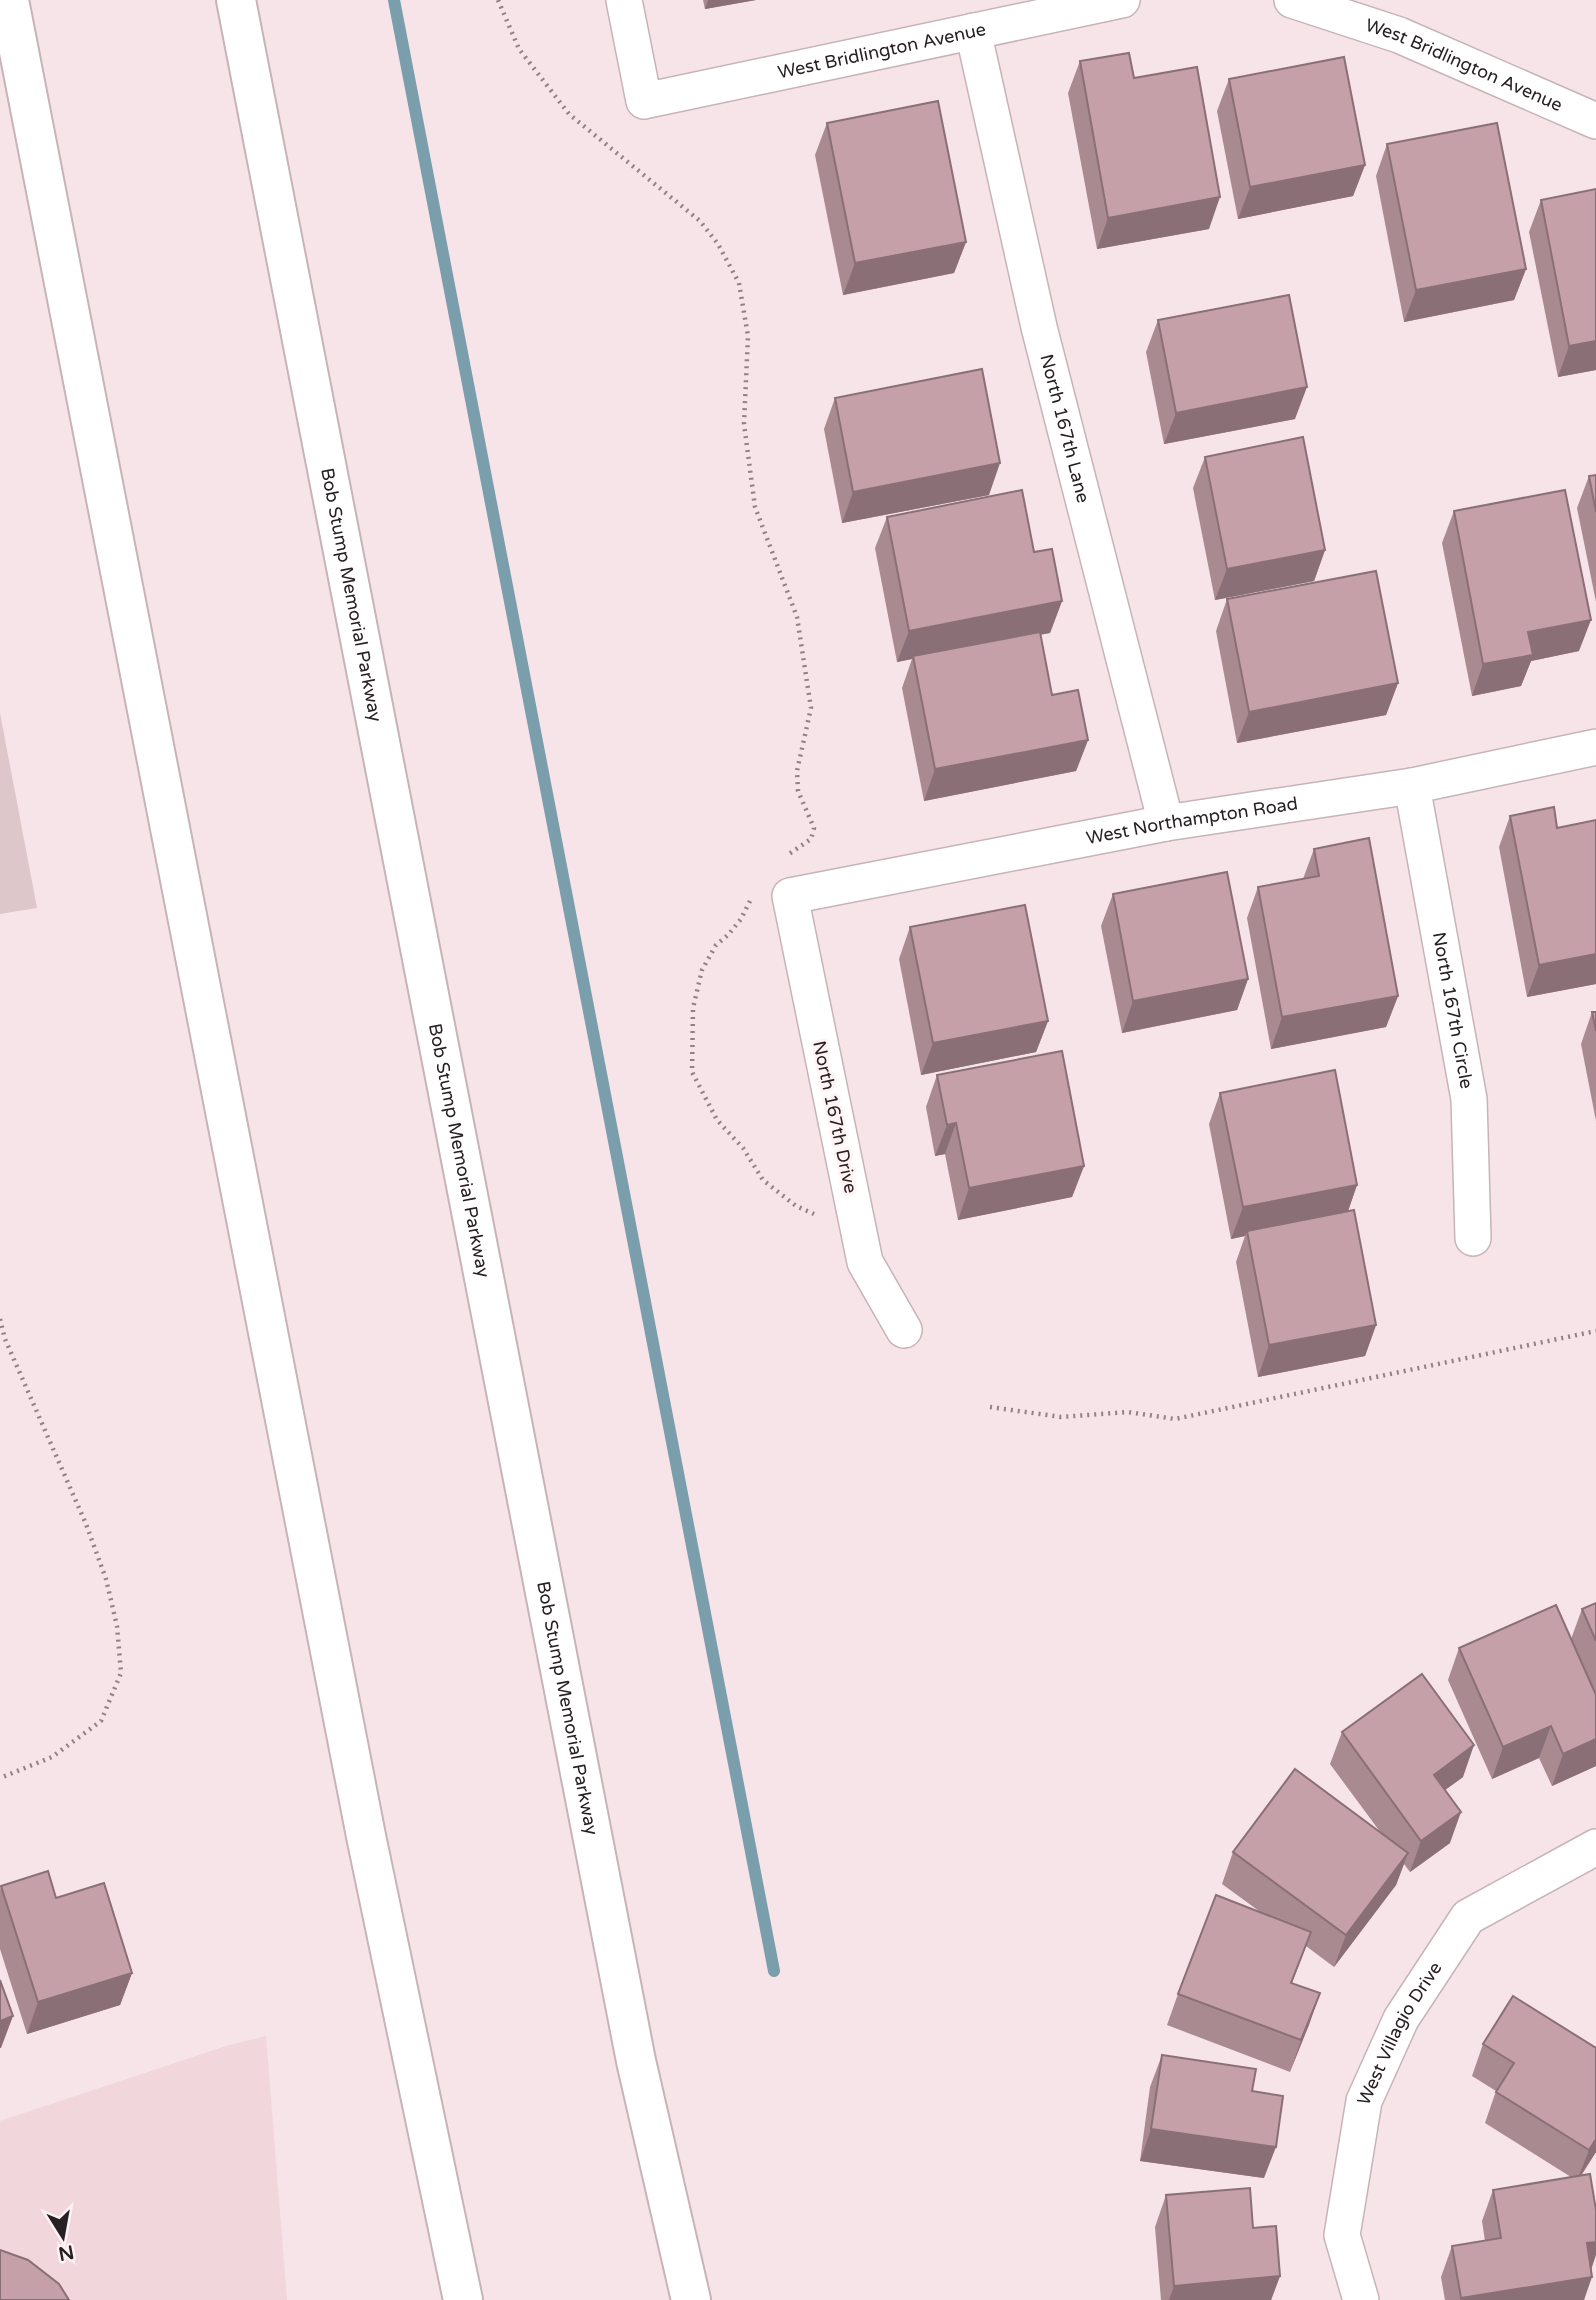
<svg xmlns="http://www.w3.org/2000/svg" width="1596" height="2300" font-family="'Varela Round',sans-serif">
	<rect width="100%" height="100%" fill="#f6e4e8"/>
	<polygon fill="#f1d6dc" points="266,2036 287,2300 0,2300 0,2121 226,2046"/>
	<polygon fill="#dec7cb" points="0,713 37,908 0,914"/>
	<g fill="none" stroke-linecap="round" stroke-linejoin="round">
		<polyline stroke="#7a9eac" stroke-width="12" points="394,0 774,1971"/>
		<defs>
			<g id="minor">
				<path id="s1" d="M624 0 644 101 1122 0"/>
				<path id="s2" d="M1292 0 1399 35 1596 121"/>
				<path id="s3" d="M973 31 1039 327 1166 823"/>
				<path id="s4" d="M1412 786 1469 1099 1473 1238"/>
				<path id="s5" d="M904 1330 865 1262 790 896 1166 823 1412 786 1596 747"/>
				<path id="s6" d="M1361 2300 1342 2235 1364 2101 1401 2019 1468 1917 1596 1847"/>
			</g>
			<g id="motorway">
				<polyline points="9,0 366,1836 463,2300"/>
				<path id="s7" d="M236 0 636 2061 691 2300"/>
			</g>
		</defs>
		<use href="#minor" stroke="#c6b4b8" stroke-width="38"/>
		<use href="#motorway" stroke="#c6b4b8" stroke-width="42"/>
		<g stroke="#8f8285" stroke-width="4.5" stroke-dasharray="2 5" stroke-linecap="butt">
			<polyline points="498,0 519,49 569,114 700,221 718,244 739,283 748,336 744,424 755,507 797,617 811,708 797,771 798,791 814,828 811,839 789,854"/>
			<polyline points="750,901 741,919 728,935 716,945 702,970 693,1008 692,1072 717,1120 743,1148 763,1180 796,1206 814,1214"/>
			<polyline points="0,1319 5,1339 86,1524 106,1579 117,1626 121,1673 101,1721 52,1757 0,1778"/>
			<polyline points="990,1407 1061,1417 1128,1412 1175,1419 1596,1331"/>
		</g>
		<use href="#minor" stroke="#fff" stroke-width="35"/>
		<use href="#motorway" stroke="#fff" stroke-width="38"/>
	</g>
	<g fill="#a98a90">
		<polygon points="703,0 756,0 705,9"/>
		<polygon points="1080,61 1134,78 1209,229 1097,249 1068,93"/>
		<polygon points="1229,79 1365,165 1353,196 1238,219 1217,111"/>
		<polygon points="827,123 966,242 954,273 843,295 815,155"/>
		<polygon points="1387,144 1526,269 1514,300 1404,322 1376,176"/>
		<polygon points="1596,189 1596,370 1558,377 1529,232 1541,200"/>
		<polygon points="1158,320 1295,419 1164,444 1146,352"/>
		<polygon points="835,398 989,495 842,523 824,429"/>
		<polygon points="1205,457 1325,550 1314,581 1215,600 1193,488"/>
		<polygon points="1596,475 1596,602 1577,508 1589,476"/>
		<polygon points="1454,511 1579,651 1531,661 1521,686 1472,696 1442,543"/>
		<polygon points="887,517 1034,552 1062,601 1050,633 1040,634 1052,695 1088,740 1076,771 924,801 902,688 912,659 897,662 875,548"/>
		<polygon points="1227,599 1398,683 1386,715 1237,743 1216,631"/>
		<polygon points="1510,816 1557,828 1596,820 1596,984 1527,997 1499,847"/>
		<polygon points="1314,849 1398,996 1386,1027 1271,1049 1247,918 1258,887 1303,879"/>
		<polygon points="1113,894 1248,979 1237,1010 1122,1033 1101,926"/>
		<polygon points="910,927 1048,1021 1036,1052 921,1075 899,959"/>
		<polygon points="1592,1012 1596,1012 1596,1121 1581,1044"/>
		<polygon points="937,1075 1084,1166 1072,1197 958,1220 945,1154 935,1156 926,1107"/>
		<polygon points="1220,1093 1357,1185 1348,1211 1376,1325 1365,1356 1258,1377 1236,1262 1245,1236 1231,1239 1209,1124"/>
		<polygon points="1596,1603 1596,1766 1552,1786 1539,1758 1492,1779 1448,1680 1459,1648 1571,1639 1582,1609"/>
		<polygon points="1342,1732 1463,1777 1445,1790 1450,1843 1410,1872 1404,1864 1396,1885 1334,1967 1306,1946 1292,1983 1320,1993 1290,2072 1167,2025 1178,1994 1259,1911 1222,1884 1233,1852 1381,1833 1330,1764"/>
		<polygon points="1,1886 56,1898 132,1973 120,2005 27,2034 0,1949 0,1890"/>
		<polygon points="1483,2044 1596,2048 1596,2152 1581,2176 1591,2270 1584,2300 1445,2300 1441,2277 1452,2246 1485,2241 1482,2221 1493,2190 1571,2177 1485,2123 1496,2091 1472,2076"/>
		<polygon points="1162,2055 1252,2091 1264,2178 1140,2161 1150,2087"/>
		<polygon points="1166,2195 1253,2228 1280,2276 1271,2300 1161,2300 1155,2227"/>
	</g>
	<g fill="#8a7076">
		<polygon points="708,0 756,0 705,9"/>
		<polygon points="1365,165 1353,196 1238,219 1250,187"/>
		<polygon points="1220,197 1209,229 1097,249 1108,218"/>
		<polygon points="966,242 954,273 843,295 855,263"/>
		<polygon points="1526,269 1514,300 1404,322 1416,290"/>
		<polygon points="1596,341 1596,370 1558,377 1569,346"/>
		<polygon points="1307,387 1295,419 1164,444 1176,413"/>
		<polygon points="1000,463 989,495 842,523 853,492"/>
		<polygon points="1325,550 1314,581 1215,600 1227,569"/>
		<polygon points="1062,601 1050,633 914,659 913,656 912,659 897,662 909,631"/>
		<polygon points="1591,620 1579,651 1531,661 1521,686 1472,696 1483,664 1528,632"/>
		<polygon points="1398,683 1386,715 1237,743 1249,712"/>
		<polygon points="1088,740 1076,771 924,801 935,769"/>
		<polygon points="1596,954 1596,984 1527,997 1539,965"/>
		<polygon points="1248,979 1237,1010 1122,1033 1133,1001"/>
		<polygon points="1398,996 1386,1027 1271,1049 1282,1017"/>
		<polygon points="1048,1021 1036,1052 921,1075 933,1043"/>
		<polygon points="956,1123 945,1154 935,1156 947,1125"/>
		<polygon points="1084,1166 1072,1197 958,1220 969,1188"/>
		<polygon points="1357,1185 1346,1217 1247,1231 1245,1236 1231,1239 1243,1207"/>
		<polygon points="1376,1325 1365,1356 1258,1377 1269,1345"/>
		<polygon points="1551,1726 1539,1758 1492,1779 1503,1747"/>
		<polygon points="1596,1739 1596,1766 1552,1786 1563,1754"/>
		<polygon points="1474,1745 1463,1777 1423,1806 1434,1775"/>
		<polygon points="1461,1812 1450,1843 1410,1872 1421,1841"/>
		<polygon points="1408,1853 1396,1885 1334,1967 1346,1935"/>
		<polygon points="132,1973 120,2005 27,2034 38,2002"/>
		<polygon points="1320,1993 1309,2025 1290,2072 1301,2040"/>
		<polygon points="13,2016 1,2048 0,2048 0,2021"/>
		<polygon points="1151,2129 1276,2147 1264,2178 1140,2161"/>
		<polygon points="1596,2139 1596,2152 1577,2181 1589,2150"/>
		<polygon points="1596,2242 1596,2255 1590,2273 1587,2243"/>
		<polygon points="1280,2276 1271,2300 1169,2300 1174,2286"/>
		<polygon points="1592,2277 1584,2300 1460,2300 1461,2298"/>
	</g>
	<g fill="#c5a0a8" stroke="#8a7076" stroke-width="2">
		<polygon points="1129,53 1134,78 1197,67 1220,197 1108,218 1080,61"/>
		<polygon points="1344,57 1365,165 1250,187 1229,79"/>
		<polygon points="938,101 966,242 855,263 827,123"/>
		<polygon points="1497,123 1526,269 1416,290 1387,144"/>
		<polygon points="1596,189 1596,341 1569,346 1541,200"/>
		<polygon points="1289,295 1307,387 1176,413 1158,320"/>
		<polygon points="982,369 1000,463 853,492 835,398"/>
		<polygon points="1303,437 1325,550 1227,569 1205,457"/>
		<polygon points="1596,475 1596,512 1589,476"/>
		<polygon points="1022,490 1034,552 1052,549 1062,601 909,631 887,517"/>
		<polygon points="1565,490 1591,620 1528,632 1533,655 1483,664 1454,511"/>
		<polygon points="1376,571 1398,683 1249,712 1227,599"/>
		<polygon points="1040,632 1052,695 1078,690 1088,740 935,769 913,656"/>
		<polygon points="1554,807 1557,828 1596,820 1596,954 1539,965 1510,816"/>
		<polygon points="1369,838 1398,996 1282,1017 1258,887 1319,876 1314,849"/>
		<polygon points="1227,872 1248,979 1133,1001 1113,894"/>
		<polygon points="1025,905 1048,1021 933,1043 910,927"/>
		<polygon points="1592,1012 1596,1012 1596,1031"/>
		<polygon points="1062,1051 1084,1166 969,1188 956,1123 947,1125 937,1075"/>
		<polygon points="1335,1070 1357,1185 1243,1207 1220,1093"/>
		<polygon points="1354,1210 1376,1325 1269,1345 1247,1231"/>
		<polygon points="1596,1603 1596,1641 1582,1609"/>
		<polygon points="1556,1605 1596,1695 1596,1739 1563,1754 1551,1726 1503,1747 1459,1648"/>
		<polygon points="1422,1674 1474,1745 1434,1775 1461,1812 1421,1841 1342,1732"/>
		<polygon points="1295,1769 1408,1853 1346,1935 1233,1852"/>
		<polygon points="48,1871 56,1898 104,1883 132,1973 38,2002 1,1886"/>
		<polygon points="1216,1895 1311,1932 1291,1983 1320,1993 1301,2040 1178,1994"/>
		<polygon points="0,1980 13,2016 0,2021"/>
		<polygon points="1513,1996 1596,2048 1596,2139 1589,2150 1496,2092 1514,2063 1483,2044"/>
		<polygon points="1162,2055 1256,2069 1252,2091 1283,2096 1276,2147 1151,2129"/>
		<polygon points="1590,2174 1596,2210 1596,2242 1587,2243 1592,2277 1461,2298 1452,2246 1501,2238 1493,2190"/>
		<polygon points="1250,2188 1253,2228 1276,2226 1280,2276 1174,2286 1166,2195"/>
		<polygon points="0,2250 28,2260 59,2284 69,2300 0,2300"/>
	</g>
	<g text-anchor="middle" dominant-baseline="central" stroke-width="6" stroke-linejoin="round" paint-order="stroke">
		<g font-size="18" fill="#282122" stroke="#fff3f5">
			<text stroke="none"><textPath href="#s1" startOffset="346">West Bridlington Avenue</textPath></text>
			<text stroke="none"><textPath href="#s2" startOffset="184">West Bridlington Avenue</textPath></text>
			<text stroke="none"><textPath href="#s3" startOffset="408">North 167th Lane</textPath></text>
			<text stroke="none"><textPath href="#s7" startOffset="606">Bob Stump Memorial Parkway</textPath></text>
			<text stroke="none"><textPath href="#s5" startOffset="861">West Northampton Road</textPath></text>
			<text stroke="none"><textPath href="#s4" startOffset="228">North 167th Circle</textPath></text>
			<text transform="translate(835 1117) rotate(78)">North 167th Drive</text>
			<text stroke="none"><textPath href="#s7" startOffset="1172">Bob Stump Memorial Parkway</textPath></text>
			<text stroke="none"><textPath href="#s7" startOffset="1740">Bob Stump Memorial Parkway</textPath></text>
			<text stroke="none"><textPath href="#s6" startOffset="280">West Villagio Drive</textPath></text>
		</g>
	</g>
	<g transform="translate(63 2237) rotate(169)" stroke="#fff3f5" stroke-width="5" paint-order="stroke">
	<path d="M0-5L12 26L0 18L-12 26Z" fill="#282122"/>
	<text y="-10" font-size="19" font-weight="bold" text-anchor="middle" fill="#282122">N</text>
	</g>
</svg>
